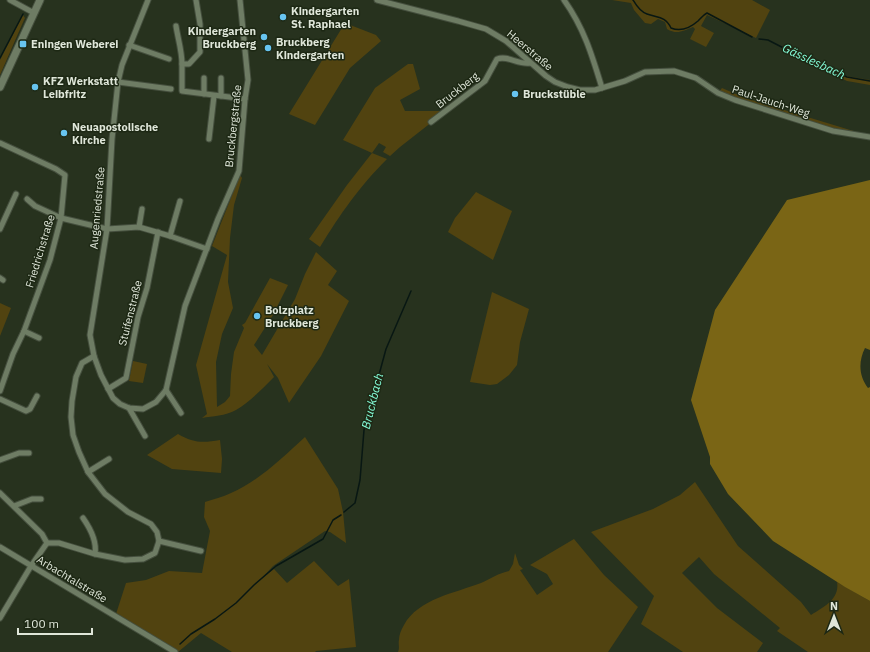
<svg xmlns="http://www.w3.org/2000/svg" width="870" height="652" font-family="'IBM Plex Sans',sans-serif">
	<rect width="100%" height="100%" fill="#27321e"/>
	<g fill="#514310">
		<path d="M612 0H752L770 10 756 38 707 15 701 26 714 33 706 47 690 39 695 29 693 27C683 31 677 35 667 29L665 22 658 19 651 24 645 23 634 10 631 3Z"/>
		<polygon points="23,15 25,18 24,20 0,75 0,60"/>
		<polygon points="345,23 376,35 381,41 350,68 315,125 289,114"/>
		<polygon points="793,49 816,62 846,76 870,80 870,85 847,81 790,54"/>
		<path d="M408 64H413L420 89 400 100 405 111H446L400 147 390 156 383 152 386 147 379 143 372 153 387 159C359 187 341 213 320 247L309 239 347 185 372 153 343 140 375 88Z"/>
		<polygon points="722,88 745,98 870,136 833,131 718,93"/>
		<path d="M240 175 242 178 234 205 230 238 228 282 233 308 222 334 216 362 217 407 225 402 230 396 231 374 234 352 244 328 242 325 245 323 270 278 288 285 273 315 254 345 262 355 295 299 305 274 316 252 337 271 328 285 349 301 321 356 289 403 278 378 267 364 274 377C262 389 250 402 236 410 225 416 213 416 202 418L207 414 196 365 227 255 212 246Z"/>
		<polygon points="476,192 512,211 493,260 448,232 455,218"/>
		<polygon points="492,292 529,309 520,342 517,365 509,375 497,384 490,385 470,382"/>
		<polygon points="0,303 11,308 0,336"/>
		<polygon points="133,361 147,364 143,383 129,381"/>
		<path d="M178 434C193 443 203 443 220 440L222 459 221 473 172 469 147 455Z"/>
		<path d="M305 437 338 489 343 512 346 543 330 532 325 531 273 566 261 579 274 569 287 583 314 561 338 586 349 579 356 647 316 651 315 652H232L201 633 178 652H175L116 614 126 583 146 580 169 571 202 573 210 531 204 517 205 502C213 499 223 497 231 493 259 481 283 457 305 437Z"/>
		<path d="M695 482 738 546 801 602 811 615C824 607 840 599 837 582L870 601V652H808L777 631 780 628 714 574 699 557 682 573 717 608 763 643 757 652H683L641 624 654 596 591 532 653 509 680 495Z"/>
		<path d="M574 539 604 575 638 607 608 652H398C400 648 398 644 399 640 399 635 401 630 404 625 418 599 455 593 481 583 490 579 499 573 509 571L513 564 515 553 519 565 523 569 520 570 537 595 553 584 547 574 530 565Z"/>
	</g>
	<path fill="#7a6515" d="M870 180V350L865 348C858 362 859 376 868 388L870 387V601L845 587 773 541 728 494 710 464V457L691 400 715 310 787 200Z"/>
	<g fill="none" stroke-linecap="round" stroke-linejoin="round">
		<g stroke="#081713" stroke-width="1.5">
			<path d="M633 0C636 5 640 12 647 14 658 18 665 16 671 28 681 32 690 28 698 21 701 18 703 15 707 13L752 37"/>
			<polyline points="759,39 768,40 803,58 847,77 870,81"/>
			<polyline points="0,58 23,14"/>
			<polyline points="344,512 355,503 360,480 364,430 386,349 411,291"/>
			<polyline points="180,644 191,634 215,619 236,603 254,585 276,566 323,539 333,520 341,515"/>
		</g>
		<defs>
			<g id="street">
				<polyline points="10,0 34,13"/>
				<polyline points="148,0 122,65 118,82 112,139 107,229 90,335 94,356 101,375 113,398 120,404 129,408 143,409 156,402 166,390 185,306 218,219 239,171 245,99 248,80 240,0"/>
				<polyline points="196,0 200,24 200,52 189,64 182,64 182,91 245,99"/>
				<polyline points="377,0 458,21 486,29 506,41 546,76 555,82 568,87 580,90 595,90 625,81 645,72 674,71 696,78 718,93 735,100 833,131 870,137"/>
				<path d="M564 0C584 28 592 55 602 88"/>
				<path d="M176 26C178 39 182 51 182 64"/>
				<polyline points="129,45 169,59"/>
				<polyline points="204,78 204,94"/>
				<polyline points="221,78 221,96"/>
				<polyline points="118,82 171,89"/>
				<path d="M431 122 485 81 497 59C508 55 518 65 530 63"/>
				<polyline points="209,139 214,96"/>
				<polyline points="0,143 56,169 65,175 61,218 50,260 24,331 13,354 0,391"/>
				<polyline points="27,199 35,206 61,218 107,229 139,227 170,236 207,249"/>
				<polyline points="139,227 142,209"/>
				<polyline points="0,229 16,194"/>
				<polyline points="170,236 180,201"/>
				<polyline points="0,278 3,280"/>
				<polyline points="24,331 39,338"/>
				<polyline points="108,389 126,378 138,317 147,288 158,232"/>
				<polyline points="166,390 181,413"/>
				<polyline points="0,399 26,411 30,409 37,396"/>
				<polyline points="129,408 145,436"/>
				<polyline points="0,460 19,453 29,453"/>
				<polyline points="88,472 109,459"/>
				<polyline points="0,493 42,534 47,543 31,566 0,618"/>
				<polyline points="14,506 32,499 41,499"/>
				<path d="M83 518C90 528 97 542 95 554"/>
				<polyline points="159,541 201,551"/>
				<polyline points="47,543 59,543 95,554 125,560 143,559 155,553 159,541 157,532 151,524 128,512 105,494 88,472 79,452 73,435 71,417 72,401 76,377 82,363 94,356"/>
				<polyline points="0,547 175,652"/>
			</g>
			<polyline id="secondary" points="0,87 40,0"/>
		</defs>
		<use href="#street" stroke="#454f3e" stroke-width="7"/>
		<use href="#secondary" stroke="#454f3e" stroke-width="9"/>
		<use href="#street" stroke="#6e7c64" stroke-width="5"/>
		<use href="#secondary" stroke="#6e7c64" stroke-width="7"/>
	</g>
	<g fill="#67c4f0" stroke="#1d2814" stroke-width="1.5">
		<circle cx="283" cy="17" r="4"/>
		<circle cx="264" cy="37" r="4"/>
		<rect x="19" y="40" width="8" height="8" rx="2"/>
		<circle cx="268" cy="48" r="4"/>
		<circle cx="35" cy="87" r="4"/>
		<circle cx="515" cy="94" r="4"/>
		<circle cx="64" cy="133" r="4"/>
		<circle cx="257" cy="316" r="4"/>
	</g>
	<g text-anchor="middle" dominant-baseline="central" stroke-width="3" stroke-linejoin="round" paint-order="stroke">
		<g font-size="11" font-weight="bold" fill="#dfe6d9" stroke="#1d2814" text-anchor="start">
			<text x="291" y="11">Kindergarten<tspan x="291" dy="13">St. Raphael</tspan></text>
			<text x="256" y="31" text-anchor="end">Kindergarten<tspan x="256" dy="13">Bruckberg</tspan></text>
			<text x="276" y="42">Bruckberg<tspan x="276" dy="13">Kindergarten</tspan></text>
			<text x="31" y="44">Eningen Weberei</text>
			<text x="43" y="81">KFZ Werkstatt<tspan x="43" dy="13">Leibfritz</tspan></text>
			<text x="523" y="94">Bruckstüble</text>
			<text x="72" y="127">Neuapostolische<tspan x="72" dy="13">Kirche</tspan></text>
			<text x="265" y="310">Bolzplatz<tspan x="265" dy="13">Bruckberg</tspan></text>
		</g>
		<g font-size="11" fill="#dfe6d9" stroke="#1d2814">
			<text transform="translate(530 50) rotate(40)">Heerstraße</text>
			<text transform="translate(457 90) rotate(-38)">Bruckberg</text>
			<text transform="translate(771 101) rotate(18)">Paul-Jauch-Weg</text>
			<text transform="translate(233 126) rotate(-84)">Bruckbergstraße</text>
			<text transform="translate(97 208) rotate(-85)">Augenriedstraße</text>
			<text transform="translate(40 251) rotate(-73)">Friedrichstraße</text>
			<text transform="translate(130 313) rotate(-76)">Stuifenstraße</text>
			<text transform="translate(72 579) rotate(31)">Arbachtalstraße</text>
		</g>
		<g font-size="12" font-style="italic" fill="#85fdd9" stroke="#1d2814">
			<text transform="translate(814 61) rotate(25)">Gässlesbach</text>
			<text transform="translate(372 401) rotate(-76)">Bruckbach</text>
		</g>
	</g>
	<g transform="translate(834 616)" stroke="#1d2814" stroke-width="3" paint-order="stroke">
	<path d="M0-3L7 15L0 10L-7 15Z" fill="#dfe6d9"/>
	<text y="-6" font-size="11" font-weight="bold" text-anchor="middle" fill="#dfe6d9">N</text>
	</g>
	<path d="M18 628v6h74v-6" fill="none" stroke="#dfe6d9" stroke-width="2"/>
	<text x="24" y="628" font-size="12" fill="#dfe6d9" stroke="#1d2814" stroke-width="3" paint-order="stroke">100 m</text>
</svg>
